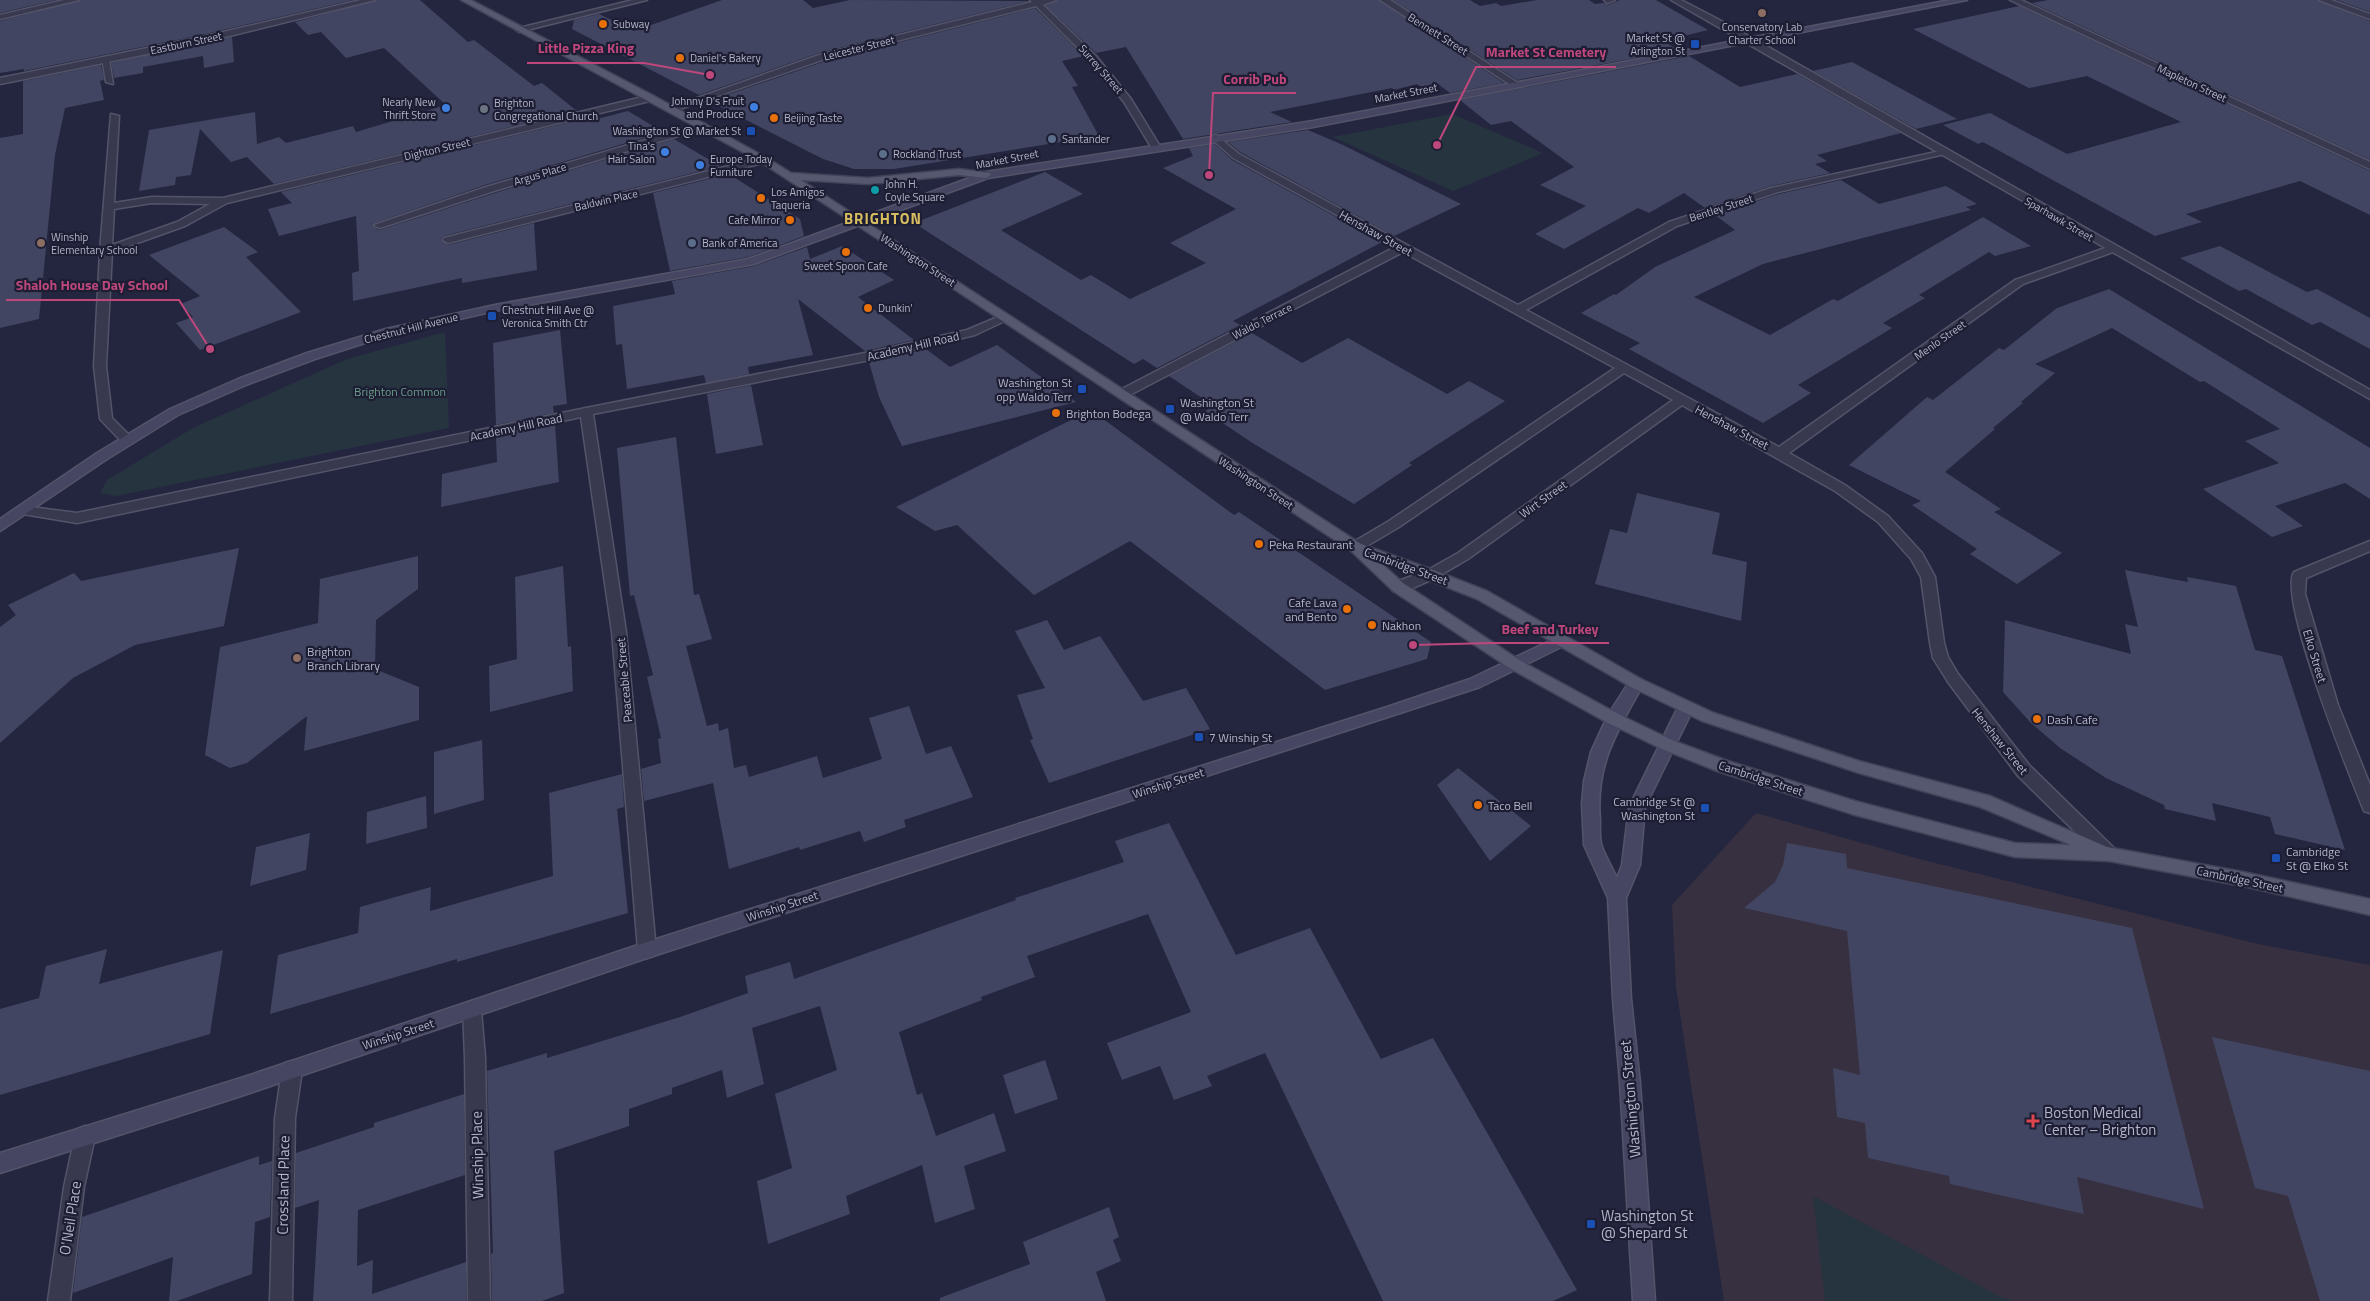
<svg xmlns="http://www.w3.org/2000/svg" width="2370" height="1301" font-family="'Titillium Web',sans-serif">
	<rect width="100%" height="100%" fill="#24263f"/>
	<polygon fill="#373040" points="1756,813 1919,859 2258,944 2370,965 2370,1301 1724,1301 1676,987 1672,905"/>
	<g fill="#263440">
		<polygon points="1452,114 1543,153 1453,191 1333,137"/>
		<polygon points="445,332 449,428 116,496 100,493 107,480 193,428 347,359"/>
		<polygon points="1813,1196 1999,1296 2013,1301 1825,1301"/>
	</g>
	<g fill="#424561">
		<polygon points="0,0 56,0 0,13"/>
		<polygon points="81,0 353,0 201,35 24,71 24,69 0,73 0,21"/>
		<polygon points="377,0 420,0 468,42 474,40 534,86 542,83 577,111 274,184 247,157 231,162 200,129 191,175 176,177 175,185 139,191 149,130 255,112 257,144 279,137 286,143 353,126 356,132 446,105 384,48 346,58 321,32 308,35 295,22"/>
		<polygon points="722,0 803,0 813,8 850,0 1029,1 819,53 699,95 572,29 574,20 599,14 634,31"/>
		<polygon points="1058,0 1378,0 1504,83 1450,93 1438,84 1421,87 1417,84 1394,90 1392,88 1270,112 1292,122 1183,139 1126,47 1096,53 1046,6"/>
		<polygon points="1393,0 1470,0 1480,6 1496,3 1501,6 1537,0 1589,0 1595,4 1604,3 1608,5 1620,0 1656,0 1708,30 1663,41 1678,50 1517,80"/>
		<polygon points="2048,0 2317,0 2370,21 2370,160 2032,3"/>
		<polygon points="2337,0 2370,0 2370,12"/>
		<polygon points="2019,6 2370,171 2370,215 2300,181 2186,214 2202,222 2155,236 1983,142 1978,144 1943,125 1990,113 2067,154 2181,122 2087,76 2029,88 1913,29"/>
		<polygon points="1035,8 1084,56 1062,61 1078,86 1072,87 1099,136 894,169 854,169 823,159 709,101 826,61"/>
		<polygon points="232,37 234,62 204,68 203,56 143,67 143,73 114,78 111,63"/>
		<polygon points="1689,56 1740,87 1797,74 1901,133 1817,155 1827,161 1815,164 1830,173 1771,186 1705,208 1684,193 1649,213 1638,208 1564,249 1535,234 1586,206 1540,185 1574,167 1511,121 1491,125 1460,100"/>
		<polygon points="1852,62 1957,119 1916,129 1813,71"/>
		<polygon points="101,65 104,80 100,81 104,100 65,108 55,155 39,319 0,328 0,138 23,134 23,81"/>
		<polygon points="628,111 663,132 485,185 372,224 378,230 383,229 495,193 674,139 720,166 444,236 441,239 448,245 534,223 537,270 462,283 462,278 353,301 352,273 359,271 356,216 279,236 268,209 292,203 281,192 587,118 589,121"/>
		<polygon points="1308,130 1343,145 1461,204 1394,236 1240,152 1228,142"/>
		<polygon points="1215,144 1232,160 1382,242 1233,321 1240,325 1157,368 1143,359 1134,364 914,223 1045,172 1083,194 1001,230 1081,280 1091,275 1130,299 1206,263 1170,243 1236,209 1163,168 1193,156 1189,148"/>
		<polygon points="729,174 800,219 804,236 748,257 670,271 653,193"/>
		<polygon points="1841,180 1879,204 1946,186 1977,204 1966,207 1971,210 1763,264 1694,297 1770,335 1833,299 1838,301 1983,217 2031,246 1995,256 1989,252 1919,295 1925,298 1883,323 1892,328 1798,385 1811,393 1763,423 1629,349 1640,343 1581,313 1614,294 1616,295 1655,267 1735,230 1715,215 1779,194"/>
		<polygon points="224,227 258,252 246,257 301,312 200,350 176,323 193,317 181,304 200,296 149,255"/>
		<polygon points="842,246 894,280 858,297 914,340 865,351 798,299 813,355 748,367 749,374 706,383 704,375 627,389 622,344 616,345 613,306 675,294 672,281 754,266 807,247 810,259"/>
		<polygon points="2220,246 2307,292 2317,289 2370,318 2370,349 2320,322 2312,325 2246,289 2239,291 2180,258"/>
		<polygon points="2109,289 2370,448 2370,499 2345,483 2275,506 2303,526 2272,537 2203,489 2279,463 2245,441 2280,429 2204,381 2200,382 2112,328 2035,364 2055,373 2021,402 2023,403 1993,428 1995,429 1945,472 2001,509 1994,512 2062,553 2017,584 1970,554 1977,549 1912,505 1921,501 1849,465 1927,397 1933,400 1999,348 2004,350 2057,308"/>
		<polygon points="560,330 567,404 553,406 554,413 496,425 493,343"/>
		<polygon points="1252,333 1302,363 1348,338 1447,394 1469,381 1505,401 1409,463 1412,465 1354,504 1251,442 1205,411 1214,406 1169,376"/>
		<polygon points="997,345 1076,402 902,446 879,397 869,362 926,349 950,367"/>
		<polygon points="751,385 763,445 716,454 707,394"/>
		<polygon points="1091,410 1234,515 1239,512 1431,642 1427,659 1325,690 1130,541 1034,595 957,525 935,531 896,507"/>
		<polygon points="555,424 559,482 441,507 442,474 497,462 496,437"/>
		<polygon points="676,437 694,595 699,594 712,639 686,646 707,726 718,723 719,731 728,728 734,768 746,765 749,777 817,756 823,778 882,759 869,718 909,706 926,754 951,746 973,797 904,820 906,827 864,842 860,831 800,850 799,847 729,869 713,783 644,801 641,769 661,763 658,739 661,738 647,677 653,675 634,595 630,596 617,448"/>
		<polygon points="1637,493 1720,513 1712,554 1747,562 1741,621 1595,584 1610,529 1627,533"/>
		<polygon points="239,548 224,626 135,645 73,678 0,743 0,627 16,615 8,605 74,573 81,581"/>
		<polygon points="418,556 418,589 376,620 375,669 419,687 419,720 304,751 307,716 247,763 230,768 205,755 220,647 318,623 320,579"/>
		<polygon points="563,566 568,647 571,646 573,691 490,712 489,666 517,659 515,577"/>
		<polygon points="2125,570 2188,582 2187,577 2236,586 2255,650 2282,656 2345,850 2275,834 2270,817 2212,803 2216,821 2165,809 2164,805 2106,778 2060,748 2031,723 2003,692 2005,620 2131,654 2125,624 2138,627"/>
		<polygon points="1047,620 1064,650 1100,636 1143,701 1186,688 1210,729 1049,783 1030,740 1033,739 1017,695 1045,688 1015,631"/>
		<polygon points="482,740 484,800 434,814 434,752"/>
		<polygon points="1458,768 1531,826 1490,861 1437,785"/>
		<polygon points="622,774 624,807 617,809 628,913 457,962 457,959 270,1014 278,955 358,933 360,907 431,887 430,911 553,876 549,793"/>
		<polygon points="426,796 427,828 366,844 367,812"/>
		<polygon points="1169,823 1236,955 1310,928 1381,1059 1433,1038 1577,1290 1553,1301 1383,1301 1265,1053 1207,1076 1212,1086 1174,1100 1160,1066 1122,1080 1107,1043 1191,1012 1148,914 1027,956 1035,977 981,997 982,1000 899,1032 917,1095 922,1093 936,1136 994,1113 1006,1151 964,1166 975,1209 935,1223 922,1165 846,1196 850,1214 768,1244 757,1181 792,1168 775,1094 837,1070 820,1006 752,1028 764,1084 727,1098 722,1070 672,1088 672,1094 629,1109 629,1126 554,1151 564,1293 542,1301 492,1301 491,1254 493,1253 487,1071 547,1053 547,1058 680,1017 748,993 745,976 790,962 794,979 1016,900 1015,898 1124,862 1115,841"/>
		<polygon points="310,833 306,870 250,886 256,847"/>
		<polygon points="1787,843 1846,854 1847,868 2132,928 2204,1209 2077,1177 2084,1214 1950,1184 1949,1176 1868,1158 1865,1123 1837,1117 1833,1068 1860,1075 1847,931 1744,908 1775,882 1783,865"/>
		<polygon points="107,949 99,984 223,950 210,1034 0,1095 0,1009 39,998 46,966"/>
		<polygon points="2212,1037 2370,1071 2370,1301 2320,1301 2288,1196 2255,1188"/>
		<polygon points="1045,1060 1058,1099 1015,1114 1003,1075"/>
		<polygon points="464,1094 465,1175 358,1210 357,1266 373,1260 372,1294 466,1262 466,1301 313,1301 319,1200 295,1208 296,1153 374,1127 374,1123"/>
		<polygon points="259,1156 259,1165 272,1161 270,1217 255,1222 252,1274 177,1301 169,1301 173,1257 73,1293 82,1217"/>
		<polygon points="1109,1207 1119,1237 1113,1240 1121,1261 1096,1272 1106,1301 940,1301 940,1298 1030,1264 1023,1242"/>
	</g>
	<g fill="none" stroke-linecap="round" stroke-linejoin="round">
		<defs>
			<polygon id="pedestrian" points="102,58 109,60 113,84 106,82"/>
			<g id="minor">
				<polygon points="361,0 375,0 201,43 0,84 0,78 201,37"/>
				<polygon points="1030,0 1056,0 1043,5 1096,56 1131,99 1161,148 1159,150 1153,150 1124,102 1090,60 1036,6 825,59 674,111 666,109 819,55 1032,2"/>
				<polygon points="1380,0 1390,0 1521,85 1514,87"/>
				<polygon points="1604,0 1615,0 1607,3"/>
				<polygon points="2010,0 2021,0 2370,162 2370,169"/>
				<polygon points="2319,0 2331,0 2370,14 2370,19"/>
				<path d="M651 95 654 96V100L227 203 185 226 112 252 106 366 112 418 134 440 133 443H123L100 419 94 366 100 251 111 114 119 116 114 203 152 197 223 198ZM152 203 210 204 177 222 112 245 114 209Z"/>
				<polygon points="702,123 705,124 705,128 494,191 383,227 379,228 374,225 486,187"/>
				<path d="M1216 135 1239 154 1518 305 1669 222 1771 188 1945 150V154L1778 192 1677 226 1526 310 1779 447 2015 280 2108 247H2116V251L2023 284 1789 453 1845 485 1888 516 1922 553 1935 577 1944 643 1948 657 1958 674 2030 766 2115 849 2118 854 2115 859 2109 861 2103 859 2018 776 1948 682 1933 658 1930 643 1921 577 1911 559 1878 522 1835 491 1682 405 1468 559C1452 568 1410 595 1393 591L1391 587 1393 583 1426 571 1458 553 1673 400 1624 373 1399 527 1360 550H1350L1348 547 1350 544 1389 521 1615 368 1403 252 1126 397H1118L1116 394 1118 391 1395 247 1233 158 1213 140V136Z"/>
				<polygon points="764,157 767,158 767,162 448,243 443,240 444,238"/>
				<polygon points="1005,314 1011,317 1009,319 975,335 875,359 593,414 626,632 656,950 653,956 647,958 641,956 638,950 612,632 581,417 77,523 23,514 16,510 23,506 77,513 586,408 875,351 967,330"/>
				<path d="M2370 541V551L2306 578 2305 594 2338 705 2370 785V813L2364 811 2362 806C2348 771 2278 598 2294 572Z"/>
				<polygon points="472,1001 479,1004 481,1010 485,1057 490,1301 468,1301 465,1057 463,1010 465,1004"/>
				<polygon points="292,1061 299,1063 302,1070 295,1118 292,1301 270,1301 275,1118 282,1070 285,1063"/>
				<polygon points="85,1126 92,1129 95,1136 84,1187 70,1301 48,1301 64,1187 75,1136 78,1129"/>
			</g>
			<g id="tertiary">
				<polygon points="64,0 79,0 0,19 0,15"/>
				<polygon points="633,0 647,0 519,32 515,29"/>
				<polygon points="1671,0 1681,0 1733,27 2370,390 2370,399"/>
			</g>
			<g id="secondary">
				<polygon points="1950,0 1967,0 1313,127 988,178 754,264 495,311 393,334 315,359 246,385 178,415 107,459 0,531 0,519 97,453 170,409 238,379 307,353 386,329 495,305 748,259 986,172 1313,121"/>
				<polygon points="1560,636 1565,637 1567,641 1565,645 1480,687 647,958 241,1096 0,1173 0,1153 241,1078 647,942 1384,708 1470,679"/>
				<path d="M1636 677 1641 679 1644 683C1618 730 1595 764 1600 820 1600 828 1599 839 1602 847 1606 857 1612 868 1617 878L1622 865 1629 807 1680 703 1686 701 1692 703 1694 707 1645 807 1640 865 1626 898 1631 999 1640 1083 1655 1301H1633L1620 1083 1613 999 1608 898 1584 845 1582 804 1584 781 1591 752 1608 715 1631 679Z"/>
			</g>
			<path id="primary" d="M461 0H471L654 96 767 158 791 173 868 178 959 169 990 173 991 175 986 178 959 175 868 184 801 180 1361 544 1436 571 1487 591 1641 679 1714 713 1859 761 1990 796 2107 847 2243 872 2370 899V915L2243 886 2109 861 2015 857 1855 815 1717 771 1662 749 1608 723 1511 669 1393 591 1350 550 761 162ZM1378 560 1477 599 1631 687 1702 721 1859 773 1980 807 2071 845 2015 843 1855 801 1728 761 1674 741 1620 715 1521 661 1403 583Z"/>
		</defs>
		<use href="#pedestrian" stroke="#53546a" stroke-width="3"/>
		<use href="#minor" stroke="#53546a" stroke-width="3"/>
		<use href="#tertiary" stroke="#53546a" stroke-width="3"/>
		<use href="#secondary" stroke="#53546a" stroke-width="3"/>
		<use href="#primary" stroke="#414258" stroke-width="3"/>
		<use href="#pedestrian" fill="#38394f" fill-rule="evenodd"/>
		<use href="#minor" fill="#38394f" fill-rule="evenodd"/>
		<use href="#tertiary" fill="#38394f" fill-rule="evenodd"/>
		<use href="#secondary" fill="#464662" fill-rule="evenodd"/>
		<use href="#primary" fill="#56586f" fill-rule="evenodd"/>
	</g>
	<g fill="#8d6e63" stroke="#1d1e34" stroke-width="2">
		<circle cx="1762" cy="13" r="5"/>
		<circle cx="41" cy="243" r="5"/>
		<circle cx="297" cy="658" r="5"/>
	</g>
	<g fill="#e8710a" stroke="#1d1e34" stroke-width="2">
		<circle cx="603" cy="24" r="5"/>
		<circle cx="680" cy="58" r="5"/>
		<circle cx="774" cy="118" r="5"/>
		<circle cx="761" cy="198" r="5"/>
		<circle cx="790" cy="220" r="5"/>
		<circle cx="846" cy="252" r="5"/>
		<circle cx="868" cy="308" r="5"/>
		<circle cx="1056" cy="413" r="5"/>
		<circle cx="1259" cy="544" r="5"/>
		<circle cx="1347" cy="609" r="5"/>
		<circle cx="1372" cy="625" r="5"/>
		<circle cx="2037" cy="719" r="5"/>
		<circle cx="1478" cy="805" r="5"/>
	</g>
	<g fill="#1a4fb4" stroke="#1d1e34" stroke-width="2">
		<rect x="1690" y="39" width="10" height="10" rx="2.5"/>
		<rect x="746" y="126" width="10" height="10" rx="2.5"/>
		<rect x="487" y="311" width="10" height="10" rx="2.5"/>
		<rect x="1077" y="384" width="10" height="10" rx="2.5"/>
		<rect x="1165" y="404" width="10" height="10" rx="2.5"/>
		<rect x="1194" y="732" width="10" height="10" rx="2.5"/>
		<rect x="1700" y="803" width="10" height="10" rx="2.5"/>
		<rect x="2271" y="853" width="10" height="10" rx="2.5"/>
		<rect x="1586" y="1219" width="10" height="10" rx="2.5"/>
	</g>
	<g fill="#3f7fe0" stroke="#1d1e34" stroke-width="2">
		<circle cx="754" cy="107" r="5"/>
		<circle cx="446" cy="108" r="5"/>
		<circle cx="665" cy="152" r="5"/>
		<circle cx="700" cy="165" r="5"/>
	</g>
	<circle fill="#6b7280" stroke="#1d1e34" stroke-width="2" cx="484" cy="109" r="5"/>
	<g fill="#5c6f8a" stroke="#1d1e34" stroke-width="2">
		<circle cx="1052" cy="139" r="5"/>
		<circle cx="883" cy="154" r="5"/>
		<circle cx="692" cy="243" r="5"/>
	</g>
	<circle fill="#0f9aa8" stroke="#1d1e34" stroke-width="2" cx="875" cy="190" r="5"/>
	<path fill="#e0444e" stroke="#1d1e34" stroke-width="2" d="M2030.5 1113.5h5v5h5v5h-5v5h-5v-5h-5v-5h5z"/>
	<g text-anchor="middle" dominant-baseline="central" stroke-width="4.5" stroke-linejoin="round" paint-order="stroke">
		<g font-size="11" fill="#b4b5ca" stroke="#1d1e34" text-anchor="start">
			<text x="613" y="24">Subway</text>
			<text x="1762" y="27" text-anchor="middle">Conservatory Lab<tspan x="1762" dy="13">Charter School</tspan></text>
			<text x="1685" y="38" text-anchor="end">Market St @<tspan x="1685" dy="13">Arlington St</tspan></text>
			<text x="690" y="58">Daniel's Bakery</text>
			<text x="744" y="101" text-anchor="end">Johnny D's Fruit<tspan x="744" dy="13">and Produce</tspan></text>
			<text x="436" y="102" text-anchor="end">Nearly New<tspan x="436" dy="13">Thrift Store</tspan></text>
			<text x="494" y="103">Brighton<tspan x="494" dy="13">Congregational Church</tspan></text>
			<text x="784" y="118">Beijing Taste</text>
			<text x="741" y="131" text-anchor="end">Washington St @ Market St</text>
			<text x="1062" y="139">Santander</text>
			<text x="655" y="146" text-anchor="end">Tina's<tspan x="655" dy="13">Hair Salon</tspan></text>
			<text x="893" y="154">Rockland Trust</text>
			<text x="710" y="159">Europe Today<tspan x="710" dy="13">Furniture</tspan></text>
			<text x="885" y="184">John H.<tspan x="885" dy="13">Coyle Square</tspan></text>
			<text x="771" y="192">Los Amigos<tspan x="771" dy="13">Taqueria</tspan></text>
			<text x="780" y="220" text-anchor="end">Cafe Mirror</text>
			<text x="51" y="237">Winship<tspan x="51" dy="13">Elementary School</tspan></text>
			<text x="702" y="243">Bank of America</text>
			<text x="846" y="266" text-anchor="middle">Sweet Spoon Cafe</text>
			<text x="878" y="308">Dunkin'</text>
			<text x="502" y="310">Chestnut Hill Ave @<tspan x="502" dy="13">Veronica Smith Ctr</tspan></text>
		</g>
		<g font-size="11" fill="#b4b5ca" stroke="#1d1e34">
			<text transform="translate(1438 34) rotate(32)">Bennett Street</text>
			<text transform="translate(186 43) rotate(-12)">Eastburn Street</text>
			<text transform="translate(859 48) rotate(-14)">Leicester Street</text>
			<text transform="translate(1101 69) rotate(49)">Surrey Street</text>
			<text transform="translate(2192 83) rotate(25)">Mapleton Street</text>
			<text transform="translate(1406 93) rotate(-11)">Market Street</text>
			<text transform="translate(437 149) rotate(-13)">Dighton Street</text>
			<text transform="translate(1007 159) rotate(-11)">Market Street</text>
			<text transform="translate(540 174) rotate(-17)">Argus Place</text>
			<text transform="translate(606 200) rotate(-13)">Baldwin Place</text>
			<text transform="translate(1721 208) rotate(-18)">Bentley Street</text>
			<text transform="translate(2059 219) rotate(30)">Sparhawk Street</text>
			<text transform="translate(918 260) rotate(33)">Washington Street</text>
			<text transform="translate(1262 321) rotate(-27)">Waldo Terrace</text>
			<text transform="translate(411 328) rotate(-14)">Chestnut Hill Avenue</text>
			<text transform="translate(1940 340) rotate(-35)">Menlo Street</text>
			<text transform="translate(1256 483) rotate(33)">Washington Street</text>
		</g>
		<g font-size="12" fill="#b4b5ca" stroke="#1d1e34">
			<text transform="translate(1376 233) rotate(29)">Henshaw Street</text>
			<text transform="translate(913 346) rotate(-13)">Academy Hill Road</text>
			<text transform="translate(516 427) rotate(-12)">Academy Hill Road</text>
			<text transform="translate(1732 427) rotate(28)">Henshaw Street</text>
			<text transform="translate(1543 499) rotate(-36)">Wirt Street</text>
			<text transform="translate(1406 566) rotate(20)">Cambridge Street</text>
			<text transform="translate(2315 656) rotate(73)">Elko Street</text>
			<text transform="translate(624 680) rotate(-95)">Peaceable Street</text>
			<text transform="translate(2000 741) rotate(51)">Henshaw Street</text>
			<text transform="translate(1761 778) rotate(18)">Cambridge Street</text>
			<text transform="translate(1168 783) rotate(-18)">Winship Street</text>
			<text transform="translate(2240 879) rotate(12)">Cambridge Street</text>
			<text transform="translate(782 906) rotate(-18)">Winship Street</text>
			<text transform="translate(398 1034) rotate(-18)">Winship Street</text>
		</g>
		<g font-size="12" fill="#b4b5ca" stroke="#1d1e34" text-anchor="start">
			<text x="1072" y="382" text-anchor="end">Washington St<tspan x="1072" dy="14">opp Waldo Terr</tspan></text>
			<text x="1180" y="402">Washington St<tspan x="1180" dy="14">@ Waldo Terr</tspan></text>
			<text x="1066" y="413">Brighton Bodega</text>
			<text x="1269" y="544">Peka Restaurant</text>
			<text x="1337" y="602" text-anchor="end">Cafe Lava<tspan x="1337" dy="14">and Bento</tspan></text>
			<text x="1382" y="625">Nakhon</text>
			<text x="307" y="651">Brighton<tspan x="307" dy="14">Branch Library</tspan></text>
			<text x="2047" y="719">Dash Cafe</text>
			<text x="1209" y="737">7 Winship St</text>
			<text x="1695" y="801" text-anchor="end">Cambridge St @<tspan x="1695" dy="14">Washington St</tspan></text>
			<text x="1488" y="805">Taco Bell</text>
			<text x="2286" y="851">Cambridge<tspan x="2286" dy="14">St @ Elko St</tspan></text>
		</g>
		<g font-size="12" fill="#6a9c87" stroke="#1d1e34">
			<text x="400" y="391">Brighton Common</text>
		</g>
		<g font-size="15" font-weight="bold" letter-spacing="1" fill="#d8be60" stroke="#1d1e34">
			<text x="883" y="218">BRIGHTON</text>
		</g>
		<g font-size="15" fill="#b4b5ca" stroke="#1d1e34">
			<text transform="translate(1630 1099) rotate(-95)">Washington Street</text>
			<text transform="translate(477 1155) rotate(-91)">Winship Place</text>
			<text transform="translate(283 1185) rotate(-89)">Crossland Place</text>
			<text transform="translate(70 1218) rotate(-81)">O'Neil Place</text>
		</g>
		<g font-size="15" fill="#b4b5ca" stroke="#1d1e34" text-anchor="start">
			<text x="2044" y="1112">Boston Medical<tspan x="2044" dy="17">Center – Brighton</tspan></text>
			<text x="1601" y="1215">Washington St<tspan x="1601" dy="17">@ Shepard St</tspan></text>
		</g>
	</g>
	<path fill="none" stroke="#be477c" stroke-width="2" d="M710 75L644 63H527M1437 145L1476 67H1616M1209 175L1213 93H1296M210 349L179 300H6M1413 645L1492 643H1609"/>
	<g fill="#be477c" stroke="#1d1e34" stroke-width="2">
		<circle cx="710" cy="75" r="5"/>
		<circle cx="1437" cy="145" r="5"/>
		<circle cx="1209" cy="175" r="5"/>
		<circle cx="210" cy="349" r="5"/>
		<circle cx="1413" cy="645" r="5"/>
	</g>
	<g font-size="14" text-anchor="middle" font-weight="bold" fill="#be477c" stroke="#1d1e34" stroke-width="4.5" stroke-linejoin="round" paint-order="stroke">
		<text x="586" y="53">Little Pizza King</text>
		<text x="1546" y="57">Market St Cemetery</text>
		<text x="1255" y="84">Corrib Pub</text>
		<text x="92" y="290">Shaloh House Day School</text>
		<text x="1550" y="634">Beef and Turkey</text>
	</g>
</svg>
